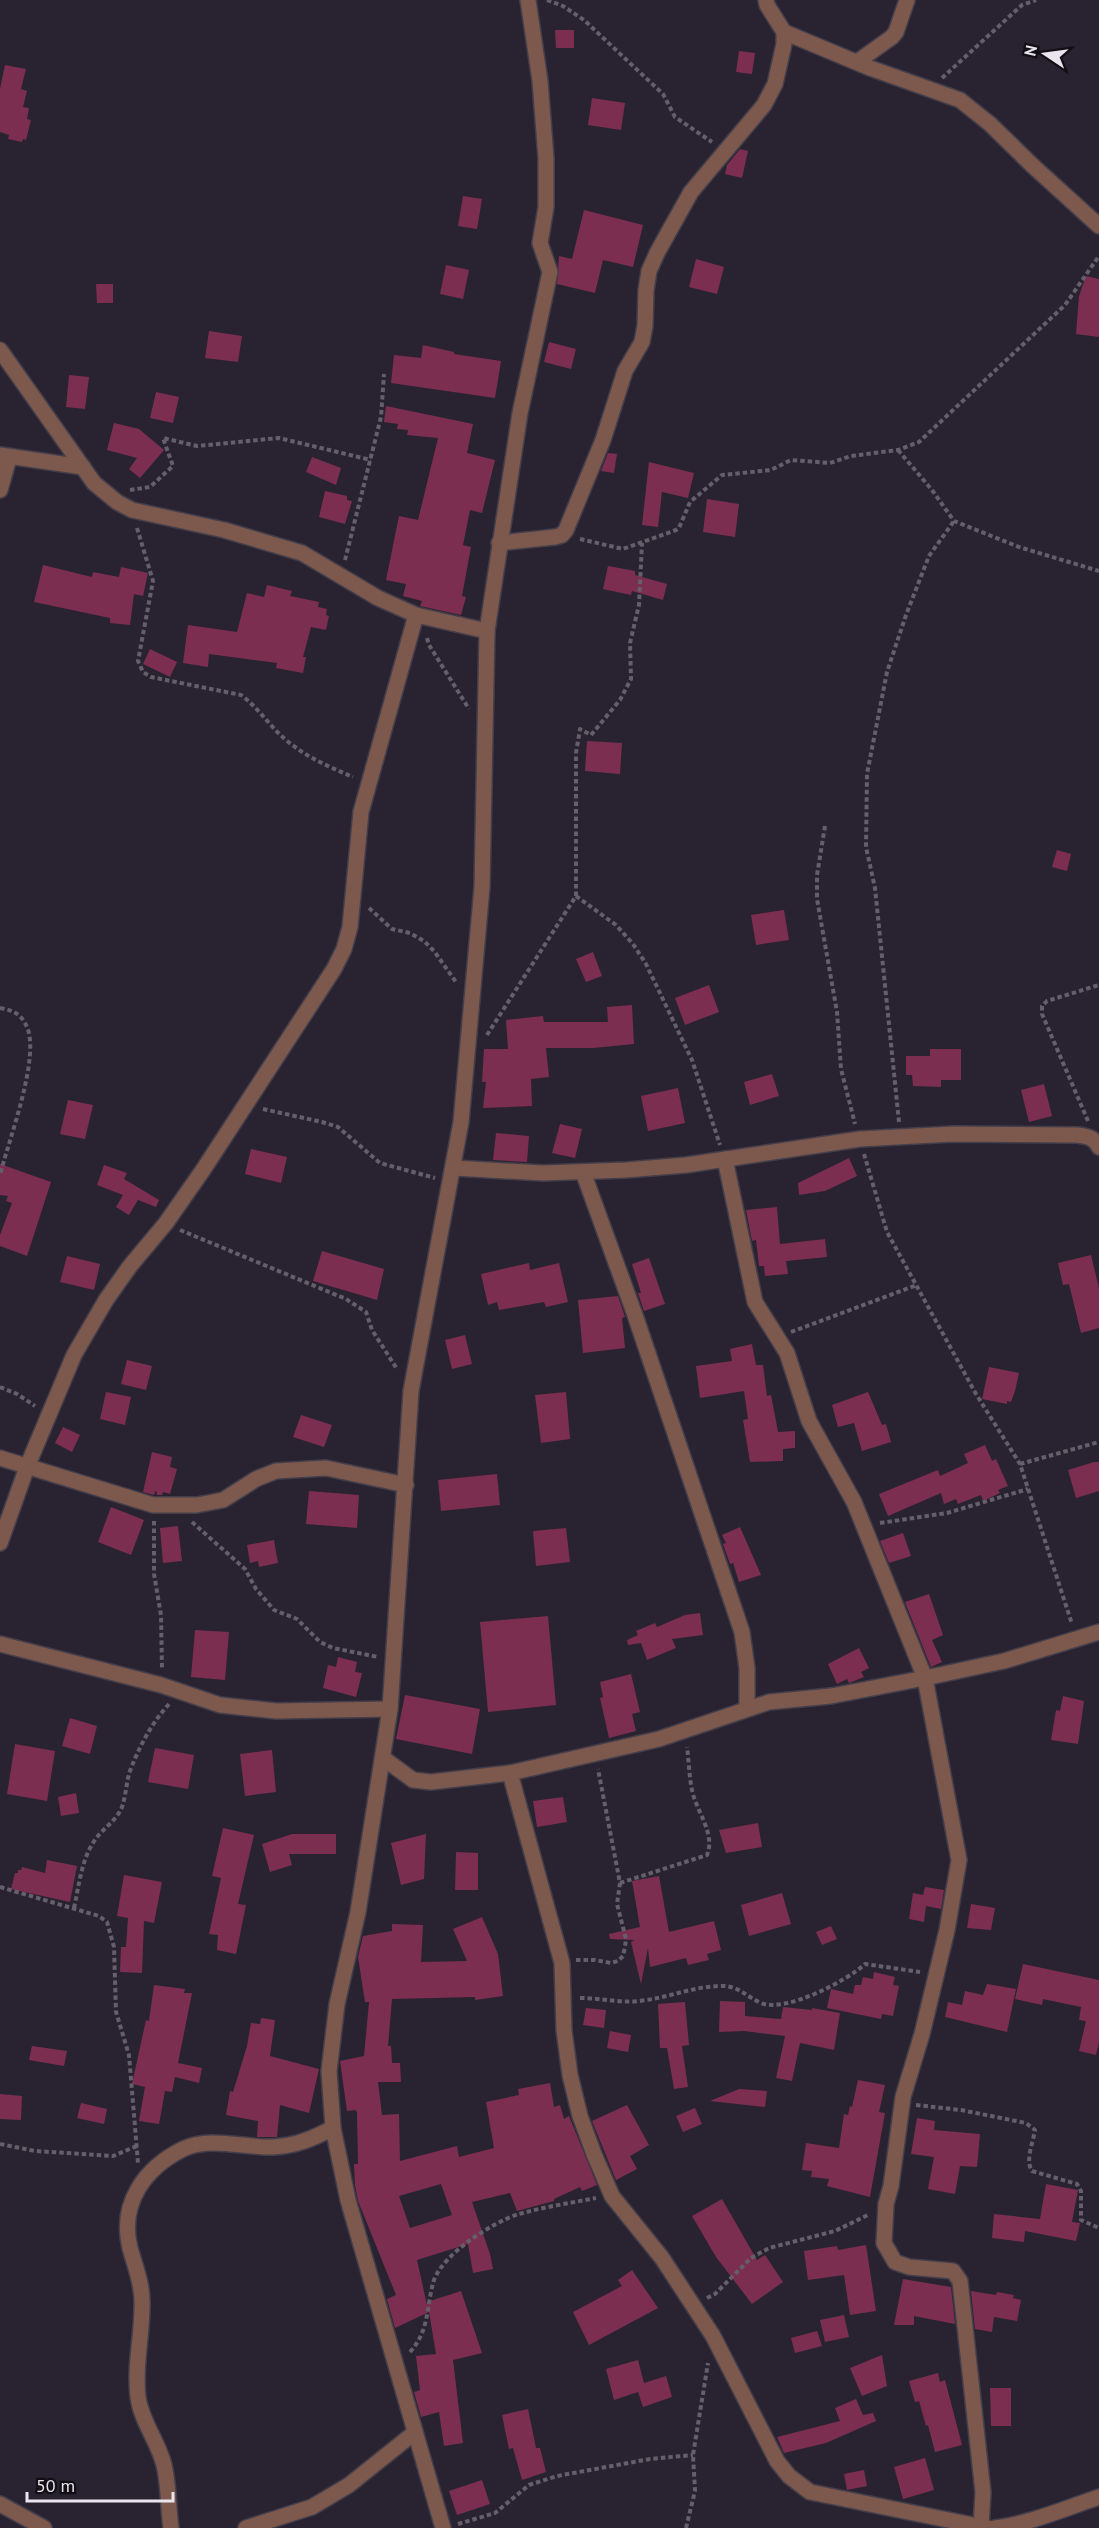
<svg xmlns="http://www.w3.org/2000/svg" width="1099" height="2528" font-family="'PT Sans',sans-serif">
	<rect width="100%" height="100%" fill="#292331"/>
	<g fill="#7b2e50" fill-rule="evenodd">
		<polygon points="555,30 574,30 574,48 556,48"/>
		<polygon points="739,51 755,53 752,74 736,72"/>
		<polygon points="5,65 26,69 21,89 27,91 23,107 29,108 27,119 31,120 26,140 23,139 22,142 8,139 9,135 0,132 0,89"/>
		<polygon points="592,98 625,103 621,130 588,125"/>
		<polygon points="740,149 748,151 742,178 725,174 727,165"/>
		<polygon points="463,196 482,199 477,229 458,226"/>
		<polygon points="584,210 643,225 633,267 603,260 595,293 557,284 559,256 572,259"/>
		<polygon points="696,259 724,267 717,294 689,287"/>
		<polygon points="446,265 469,270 463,299 440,294"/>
		<polygon points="1086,276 1099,279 1099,337 1076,334 1079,296"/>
		<polygon points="96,284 113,284 113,303 97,303"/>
		<polygon points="209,331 242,336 238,362 205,358"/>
		<polygon points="549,342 576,349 571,369 544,362"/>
		<polygon points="423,345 454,352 454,354 501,361 495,398 391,383 394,355 421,358"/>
		<polygon points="69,375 89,377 85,409 66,407"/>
		<polygon points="156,392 179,397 173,423 150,418"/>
		<polygon points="386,406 473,424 467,453 495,460 482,513 470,510 463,545 471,547 462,596 466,597 461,615 420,606 422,601 403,596 406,584 386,580 399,516 418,520 438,438 407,435 408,430 397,429 398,424 384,422"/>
		<polygon points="114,423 139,429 164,450 140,478 129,469 137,458 107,450"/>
		<polygon points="608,453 617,454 614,473 601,471"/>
		<polygon points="312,457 341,468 336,485 306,472"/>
		<polygon points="649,462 694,473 688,498 662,492 658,527 642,525"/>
		<polygon points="325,491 347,496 347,500 352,501 345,524 319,517"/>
		<polygon points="707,499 739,504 735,537 703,532"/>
		<polygon points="43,565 92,577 93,572 119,577 121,567 148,573 143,596 134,594 130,625 110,623 110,618 34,602"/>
		<polygon points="608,566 635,571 635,575 667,584 663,600 632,591 631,595 603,589"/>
		<polygon points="267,585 292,591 290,596 319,602 318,607 327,609 326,615 329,616 326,630 311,627 303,657 306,657 303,673 276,668 277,663 209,654 208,667 183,663 188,625 237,632 247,593 264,597"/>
		<polygon points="150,649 177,662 170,677 143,664"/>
		<polygon points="587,741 622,743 620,774 585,771"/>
		<polygon points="1057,850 1071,854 1067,871 1052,867"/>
		<polygon points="784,910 789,940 756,945 751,915"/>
		<polygon points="593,952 602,976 586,982 576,959"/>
		<polygon points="709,985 719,1012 685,1025 675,998"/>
		<polygon points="632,1005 634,1044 593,1048 546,1048 549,1077 531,1079 532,1106 483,1108 486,1082 482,1082 484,1049 508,1049 506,1020 543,1016 544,1022 608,1022 607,1007"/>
		<polygon points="930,1049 961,1049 961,1080 941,1080 941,1087 913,1086 912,1075 906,1075 906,1056 930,1056"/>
		<polygon points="772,1074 779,1096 750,1105 744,1082"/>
		<polygon points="1044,1084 1052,1116 1029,1122 1021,1090"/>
		<polygon points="678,1088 685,1123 648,1131 641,1096"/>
		<polygon points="68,1100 93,1105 85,1139 60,1134"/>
		<polygon points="560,1124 582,1129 575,1158 552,1153"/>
		<polygon points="496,1133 529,1136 527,1162 493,1160"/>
		<polygon points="251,1149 287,1157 281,1183 245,1174"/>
		<polygon points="849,1158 857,1176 825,1191 799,1195 798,1183"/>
		<polygon points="0,1164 51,1182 27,1256 0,1246 0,1235 12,1203 6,1201 8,1196 0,1195"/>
		<polygon points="104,1165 127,1173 124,1179 159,1200 156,1207 138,1200 129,1215 116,1207 123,1195 97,1185"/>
		<polygon points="777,1207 780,1244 825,1239 827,1257 786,1261 788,1274 765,1276 764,1266 759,1266 756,1240 752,1241 746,1210"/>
		<polygon points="322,1251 384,1269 377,1300 313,1281"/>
		<polygon points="1091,1255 1099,1288 1099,1328 1081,1333 1069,1284 1063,1285 1058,1263"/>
		<polygon points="67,1256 100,1264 94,1290 60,1282"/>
		<polygon points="649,1258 665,1304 644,1311 638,1293 641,1293 632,1264"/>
		<polygon points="529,1263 530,1270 559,1263 568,1302 546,1307 544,1302 499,1310 497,1302 488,1305 481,1274"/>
		<polygon points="618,1296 625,1317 622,1318 625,1348 583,1353 578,1300"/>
		<polygon points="465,1335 472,1364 452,1369 445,1340"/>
		<polygon points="752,1344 756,1365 763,1365 767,1396 771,1395 778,1432 795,1431 795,1448 783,1449 783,1461 750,1462 743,1420 748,1419 744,1391 700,1398 696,1366 732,1361 730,1349"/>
		<polygon points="127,1360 152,1366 146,1390 121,1384"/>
		<polygon points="989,1367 1019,1373 1015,1391 1011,1402 1007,1401 1007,1404 982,1399"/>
		<polygon points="106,1392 131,1397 125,1425 100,1419"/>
		<polygon points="566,1392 570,1439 541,1443 535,1395"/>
		<polygon points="868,1392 882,1425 886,1424 891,1442 862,1451 854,1423 838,1427 832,1405"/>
		<polygon points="301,1415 332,1425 324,1447 293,1437"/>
		<polygon points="63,1427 80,1435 72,1452 55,1443"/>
		<polygon points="985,1445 992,1461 996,1459 1008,1486 998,1490 1000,1493 983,1501 981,1495 958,1504 956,1499 944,1504 941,1493 888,1516 879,1494 938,1470 940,1476 968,1463 964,1454"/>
		<polygon points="152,1452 172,1457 170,1467 177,1469 170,1494 163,1492 162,1495 157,1495 156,1490 154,1495 143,1492"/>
		<polygon points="1094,1462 1099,1462 1099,1491 1076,1498 1068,1470"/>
		<polygon points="497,1474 500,1505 441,1511 438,1480"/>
		<polygon points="309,1491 359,1495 357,1528 306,1524"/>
		<polygon points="111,1507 144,1520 131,1555 98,1542"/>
		<polygon points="178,1526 182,1561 163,1563 160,1528"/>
		<polygon points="740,1527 761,1575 739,1582 733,1563 730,1564 723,1544 726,1543 722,1535"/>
		<polygon points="566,1528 570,1562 536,1566 533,1531"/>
		<polygon points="903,1533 911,1556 889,1563 880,1541"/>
		<polygon points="274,1540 278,1563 259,1567 258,1561 250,1563 247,1545"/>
		<polygon points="929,1594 943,1635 932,1640 942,1662 931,1667 905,1602"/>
		<polygon points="700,1613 703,1635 672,1639 676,1648 647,1660 641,1643 628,1645 627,1640 638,1635 636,1631 655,1623 657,1627 685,1615"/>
		<polygon points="548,1616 556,1705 488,1712 480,1622"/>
		<polygon points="195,1630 229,1632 225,1680 191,1677"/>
		<polygon points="859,1648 869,1668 861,1672 864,1677 849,1683 847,1679 837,1684 828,1664"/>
		<polygon points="338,1657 357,1662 355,1672 362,1673 356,1697 323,1688 328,1665 336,1667"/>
		<polygon points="631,1674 640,1712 632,1714 636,1731 609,1738 600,1698 603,1697 600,1682"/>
		<polygon points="405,1695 480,1709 472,1754 396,1739"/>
		<polygon points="1063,1696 1084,1701 1078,1744 1051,1740 1056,1710 1060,1711"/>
		<polygon points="70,1718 97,1726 90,1754 62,1746"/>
		<polygon points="15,1744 55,1751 47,1801 7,1794"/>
		<polygon points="155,1748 194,1755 188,1789 148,1782"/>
		<polygon points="272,1750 276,1792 245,1796 240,1754"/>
		<polygon points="76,1793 79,1813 61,1816 58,1797"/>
		<polygon points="563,1797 567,1822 537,1827 533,1801"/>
		<polygon points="758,1823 762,1847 726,1853 719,1830"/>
		<polygon points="223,1828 254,1835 238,1904 246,1905 236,1954 217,1950 218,1935 209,1934 221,1878 212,1876"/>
		<polygon points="292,1834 336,1834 336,1854 289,1854 292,1865 270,1872 262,1844"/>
		<polygon points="426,1834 424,1879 401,1885 391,1843"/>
		<polygon points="456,1852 478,1853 478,1890 455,1890"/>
		<polygon points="47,1860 77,1866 70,1902 11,1889 15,1873 18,1873 18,1870 21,1870 22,1867 45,1873"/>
		<polygon points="124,1875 162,1882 154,1923 144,1921 142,1973 120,1972 121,1947 126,1947 128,1918 117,1916"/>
		<polygon points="659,1876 669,1932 714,1921 721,1950 707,1954 709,1960 688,1965 686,1958 650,1967 648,1948 641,1984 631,1942 635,1940 610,1939 609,1934 640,1927 632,1881"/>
		<polygon points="925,1887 944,1890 941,1909 926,1906 924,1922 909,1919 913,1893 923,1895"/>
		<polygon points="782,1893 791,1924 749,1936 741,1905"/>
		<polygon points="971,1904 995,1908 991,1930 967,1928"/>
		<path d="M482 1917 498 1954 503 1996 475 2000V1997L392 1999 388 2046H391L392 2063H400L401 2082H378L382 2115 399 2114 400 2161 457 2146 459 2157 494 2148 486 2102 519 2095 518 2089 550 2083 554 2107 560 2105 564 2119 569 2116 597 2185 582 2191 580 2187 554 2199V2201L517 2211 510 2193 472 2202 490 2254 493 2269 473 2273 468 2244 417 2260 427 2305V2302L461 2291 482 2353 453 2360 463 2443 444 2446 439 2412 421 2417 414 2392 420 2390 416 2356 436 2354 429 2312 395 2328 387 2299 396 2295 358 2201 355 2185 354 2164H358L357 2112 355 2110 347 2111 340 2061 364 2056 369 2002H365L358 1957 363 1936 392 1931V1924L423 1925 421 1962 467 1961 453 1929ZM441 2184 452 2215 410 2228 399 2196Z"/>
		<polygon points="831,1926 837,1939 822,1945 816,1932"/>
		<polygon points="1023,1964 1099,1980 1099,2042 1096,2055 1079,2051 1086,2021 1079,2020 1081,2007 1043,1999 1042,2005 1015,1999"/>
		<polygon points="874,1972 895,1977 893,1985 899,1986 893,2016 882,2014 881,2019 827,2008 831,1989 853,1994 855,1985 861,1985 863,1977 873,1979"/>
		<polygon points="987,1984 1016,1989 1007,2032 945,2017 948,2002 962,2005 965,1991 983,1995"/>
		<polygon points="154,1985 185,1989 184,1993 192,1993 178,2063 202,2068 199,2083 175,2077 172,2092 165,2091 159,2124 139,2121 145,2087 132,2084 146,2020 149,2021"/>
		<polygon points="720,2001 745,2002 745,2016 781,2019 783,2007 812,2010 812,2008 840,2013 834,2050 800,2043 792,2081 776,2078 785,2036 744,2031 719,2032"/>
		<polygon points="685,2002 689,2045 682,2046 688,2087 674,2089 667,2048 660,2048 658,2004"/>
		<polygon points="586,2008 606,2010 604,2028 583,2025"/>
		<polygon points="261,2018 275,2020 270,2056 319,2069 309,2113 280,2105 277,2137 257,2137 258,2121 226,2115 230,2091 233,2092 247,2046 251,2023 260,2024"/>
		<polygon points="610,2031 631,2035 628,2052 607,2048"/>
		<polygon points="32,2046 67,2051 64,2066 29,2060"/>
		<polygon points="858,2080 885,2085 879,2112 885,2113 870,2197 827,2186 829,2179 811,2177 812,2171 802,2170 806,2143 839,2148 844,2114 848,2115 850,2106 852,2107"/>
		<polygon points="739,2089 767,2091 765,2107 710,2101"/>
		<polygon points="0,2094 22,2096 21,2120 0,2119"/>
		<polygon points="81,2103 107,2109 104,2124 77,2118"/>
		<polygon points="627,2105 649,2145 630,2156 637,2169 616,2180 592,2121"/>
		<polygon points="695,2108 702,2124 683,2132 676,2116"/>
		<polygon points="917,2118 935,2121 934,2130 980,2134 977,2167 960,2166 955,2194 928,2189 934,2157 911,2154"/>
		<polygon points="1046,2184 1078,2190 1072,2222 1080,2223 1076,2241 1025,2231 1024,2242 992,2238 994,2214 1040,2219"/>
		<polygon points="722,2199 757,2260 765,2255 783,2282 752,2304 716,2257 692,2216"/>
		<polygon points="866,2245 876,2311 850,2315 844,2275 808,2280 804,2251 837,2246 838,2250"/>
		<polygon points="632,2270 658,2308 589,2345 573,2312 622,2286 618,2280"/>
		<polygon points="903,2279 951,2287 955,2324 914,2316 914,2325 894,2325"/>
		<polygon points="971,2291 996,2295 997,2292 1014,2295 1013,2298 1021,2300 1017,2321 994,2317 992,2332 975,2329"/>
		<polygon points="844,2315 849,2337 825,2342 820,2320"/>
		<polygon points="817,2331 822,2346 795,2353 791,2338"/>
		<polygon points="882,2355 887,2386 862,2396 850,2368"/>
		<polygon points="638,2360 644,2383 666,2376 672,2397 643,2407 638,2392 614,2400 606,2369"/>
		<polygon points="938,2373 940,2382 945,2380 962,2445 935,2452 928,2425 926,2426 919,2401 915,2402 909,2381"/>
		<polygon points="990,2388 1011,2388 1011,2426 991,2426"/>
		<polygon points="856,2399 863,2415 873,2413 876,2421 826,2443 784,2453 777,2437 840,2421 835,2408"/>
		<polygon points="528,2409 536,2448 540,2448 546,2472 522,2480 513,2448 509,2449 502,2415"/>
		<polygon points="925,2458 934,2490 903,2499 894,2467"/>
		<polygon points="864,2470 867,2486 847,2490 844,2474"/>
		<polygon points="482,2480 490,2504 457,2515 449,2491"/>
	</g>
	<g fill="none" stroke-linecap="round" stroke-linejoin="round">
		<defs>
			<g id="minor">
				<polyline points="784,32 870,68 960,100 990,124 1033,166 1099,226"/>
				<polyline points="857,62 892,37 896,32 907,0"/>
				<polyline points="0,350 94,483 117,502 132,510 224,530 302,553 378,598 416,615 487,631"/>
				<polyline points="0,455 83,467"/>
				<polyline points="0,490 9,458"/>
				<polyline points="499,543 555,537 562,535 566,530 603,440 625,371 642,342 645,326 646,290 649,271 657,253 691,192 764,105 775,84 784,44 784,32 767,5 766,0"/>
				<polyline points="725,1159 755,1302 787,1353 809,1421 854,1502 925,1678 959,1860 947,1930 922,2034 903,2097 891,2186 886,2204 884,2243 895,2262 909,2267 953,2271 960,2281 983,2492 981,2527"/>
				<path d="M454 1168 543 1173 626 1170 686 1165 860 1139 953 1134 1077 1135C1087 1136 1095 1138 1099 1147"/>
				<polyline points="583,1172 635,1315 742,1632 747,1668 747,1708"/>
				<polyline points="0,1458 153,1505 197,1505 223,1500 256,1479 276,1471 326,1468 406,1485"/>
				<polyline points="0,1543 27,1467 74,1355 106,1300 130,1266 166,1223 203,1170 334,969 344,949 350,927 361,812 416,615"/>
				<polyline points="0,1644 161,1685 220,1705 276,1711 390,1709"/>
				<polyline points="383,1758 413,1780 431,1782 510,1773 659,1739 769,1702 831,1696 925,1678 1004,1661 1099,1632"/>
				<polyline points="510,1773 562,1963 564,2030 570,2075 580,2116 594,2154 612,2196 662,2258 713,2336 777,2461 789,2476 810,2492 988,2528"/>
				<polyline points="0,2504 44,2528"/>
				<path d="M171 2528C168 2507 169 2485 164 2465 158 2441 141 2421 138 2397 134 2364 143 2333 142 2301 142 2283 135 2266 130 2248 119 2203 145 2168 183 2149 209 2136 245 2148 273 2147 296 2146 314 2138 333 2128"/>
				<polyline points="246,2528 312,2507 349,2485 414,2433"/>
				<polyline points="443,2528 348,2200 333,2128 329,2071 337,2004 358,1912 390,1709 411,1391 461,1122 482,887 487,631 520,413 550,272 540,243 546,207 546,158 540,81 528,0"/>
				<path d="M995 2528C1032 2523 1063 2509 1099 2497"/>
			</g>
		</defs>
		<use href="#minor" stroke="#443e4b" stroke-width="18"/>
		<g stroke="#645f6b" stroke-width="4" stroke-dasharray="4.5 3" stroke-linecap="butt">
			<polyline points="547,0 563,6 584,20 663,94 675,117 712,142"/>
			<polyline points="942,78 1022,5 1036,0"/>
			<polyline points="898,450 932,490 954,521 1019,547 1099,571"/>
			<polyline points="130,490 150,487 173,466 163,438 197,446 279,438 371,460"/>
			<path d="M137 528 153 581 138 661 143 672 151 677 241 695C260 709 272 730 291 744 310 759 332 768 353 777"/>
			<polyline points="580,539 623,549 676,530 679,528 690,502 722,475 771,470 791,460 830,463 851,456 898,450 919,442 1065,305 1099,256"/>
			<polyline points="345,560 381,417 384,374"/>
			<polyline points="427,638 429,645 469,709"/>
			<polyline points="825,826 817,875 817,899 837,1012 841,1069 855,1124"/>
			<polyline points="576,896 616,925 633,944 646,964 692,1060 720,1145"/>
			<polyline points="369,908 392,929 410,933 424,941 434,951 456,982"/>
			<path d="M0 1008C12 1010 20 1013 26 1025 42 1054 8 1142 0 1175"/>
			<polyline points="487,1035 576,896 576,753 580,729 591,735 620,700 631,679 630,643 639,605 642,543"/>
			<polyline points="263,1109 322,1122 338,1127 380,1163 435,1178"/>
			<polyline points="1088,1121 1042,1014 1042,1006 1047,1001 1099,985"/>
			<polyline points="899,1122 875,888 866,847 867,774 887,672 906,615 929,556 954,521"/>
			<polyline points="864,1154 887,1232 976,1394 1020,1464 1072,1624"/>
			<polyline points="180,1230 346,1299 366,1312 372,1330 397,1369"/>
			<polyline points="791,1332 917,1285"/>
			<polyline points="0,1387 17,1394 35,1406"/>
			<polyline points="1020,1464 1099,1442"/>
			<polyline points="154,1521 154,1574 161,1615 162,1669"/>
			<polyline points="192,1522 245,1569 256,1589 274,1610 297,1619 320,1642 333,1648 378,1657"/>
			<polyline points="880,1523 947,1513 1028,1489"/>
			<path d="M620 1883 707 1855C716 1834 696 1811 692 1790 689 1776 689 1761 687 1747"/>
			<polyline points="0,1887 99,1916 107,1922 114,1947 116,2012 129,2055 138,2163"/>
			<path d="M74 1908C79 1886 81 1862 93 1843 101 1829 116 1822 122 1807 126 1796 126 1783 130 1771 139 1747 151 1724 169 1704"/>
			<polyline points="576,1960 595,1960 611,1963 618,1961 623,1956 625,1947 626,1939 617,1904 620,1883 598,1769"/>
			<path d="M580 1998C600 1998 619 2003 639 2001 668 1998 690 1987 720 1986 738 1985 745 1996 761 2003 785 2013 847 1981 865 1964L920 1972"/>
			<path d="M916 2105 961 2110 1026 2123 1035 2130C1033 2143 1025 2160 1032 2171L1077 2184 1081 2191V2220L1099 2228"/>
			<polyline points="0,2144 35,2151 113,2156 137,2146"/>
			<polyline points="707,2298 715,2294 751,2258 769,2248 835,2231 870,2214"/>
			<path d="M410 2352C430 2330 426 2306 434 2280 444 2253 493 2222 519 2214 544 2207 570 2203 596 2198"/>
			<polyline points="458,2524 495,2513 529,2485 557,2476 650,2459 693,2455"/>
			<polyline points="686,2528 695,2491 693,2455 708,2363"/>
		</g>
		<use href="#minor" stroke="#7c584d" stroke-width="15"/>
	</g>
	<g transform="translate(1045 54) rotate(283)" stroke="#110e14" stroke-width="4.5" paint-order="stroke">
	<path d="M0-4.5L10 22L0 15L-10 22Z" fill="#e9e5ee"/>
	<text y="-9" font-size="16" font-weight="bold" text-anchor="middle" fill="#e9e5ee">N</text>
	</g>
	<path d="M27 2492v9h146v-9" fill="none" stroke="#e9e5ee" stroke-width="3"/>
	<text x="36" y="2492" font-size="18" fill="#e9e5ee" stroke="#110e14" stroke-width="4.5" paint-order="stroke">50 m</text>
</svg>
